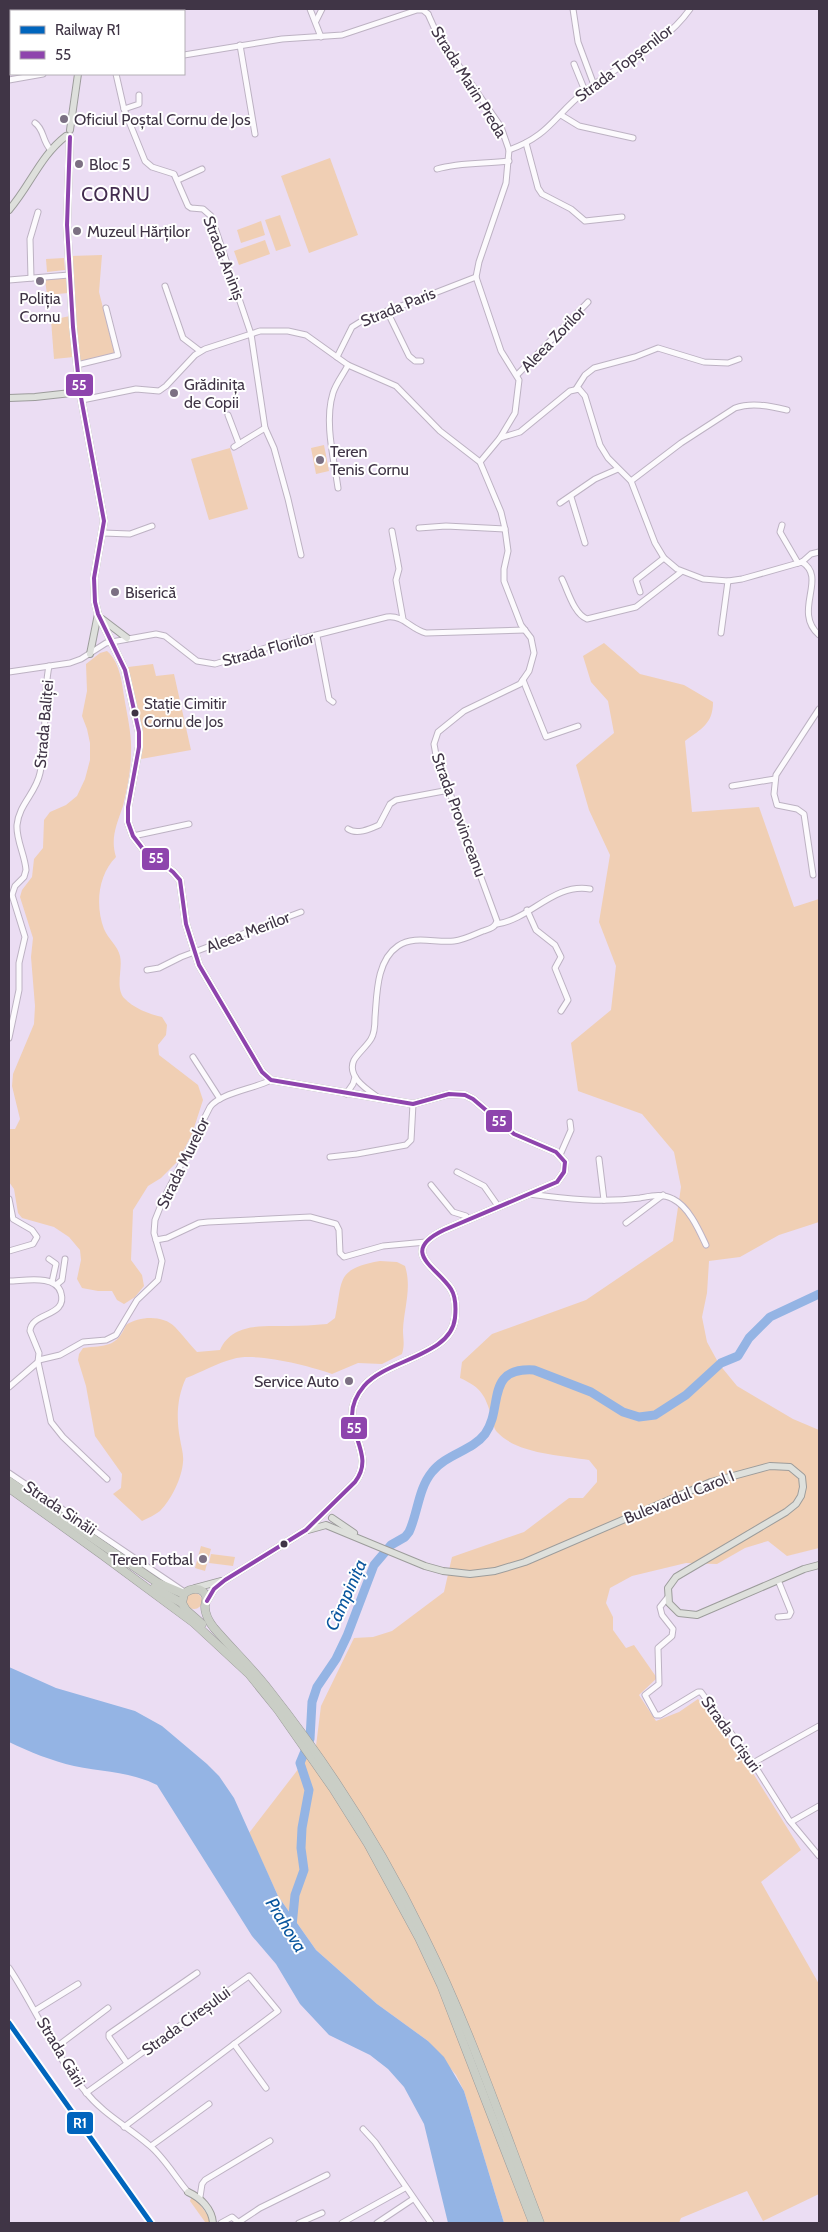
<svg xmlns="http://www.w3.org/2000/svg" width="828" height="2232" font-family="Cabin,sans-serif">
	<rect width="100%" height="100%" fill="#ebddf3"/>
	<g fill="#f0cfb4">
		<polygon points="330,158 358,235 309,253 281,176"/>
		<polygon points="280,215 291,246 276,251 265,220"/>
		<polygon points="261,221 265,235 241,243 237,230"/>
		<polygon points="265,240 270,254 239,265 234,251"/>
		<polygon points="102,255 99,292 115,355 79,364 70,256"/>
		<polygon points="64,258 65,270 47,272 46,259"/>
		<polygon points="66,277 68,293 47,295 45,279"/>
		<polygon points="70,316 74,357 54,359 51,320"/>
		<polygon points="324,445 329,471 316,474 311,448"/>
		<polygon points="230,448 248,509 209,520 191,459"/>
		<path d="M604 643 640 674 684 685 713 702C713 724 701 729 685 741L692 812 759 807 794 907 819 899V1222L779 1235 740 1257 709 1261 707 1293 702 1317 707 1342 719 1364 737 1386 793 1419 819 1430V1548L787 1556 768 1541 745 1548 717 1564 686 1563 632 1576 610 1588 606 1603 613 1617V1630L626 1648 634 1645 657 1678 639 1695 656 1721 679 1712 698 1699 746 1762 801 1850 761 1882 819 1984V2194L763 2221 747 2191 681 2218 679 2223H504L464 2091 456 2075 428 2041 377 2004 316 1950 278 1896 249 1833 316 1746 321 1706 354 1638 373 1637 392 1631 444 1592 452 1557 524 1532 569 1498H583L597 1482V1470L589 1460C561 1455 517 1454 497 1432 494 1429 493 1423 492 1418 485 1395 482 1388 460 1378L462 1362 492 1334 586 1300 673 1241 681 1187 674 1152 642 1114 578 1091 571 1043 611 1010 616 966 599 922 610 855 589 810 576 765 614 733 608 701 591 682 583 656Z"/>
		<path d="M107 651C119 661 122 681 124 696 127 715 132 734 131 753 131 770 127 789 123 806 117 824 110 838 116 857 98 875 95 905 104 929 108 939 118 946 120 956 123 969 115 987 124 998 133 1008 149 1014 162 1017L167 1025 166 1035 158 1045 159 1055 198 1085 203 1100 192 1134 178 1161 161 1178 148 1186 133 1210 131 1260 142 1275 144 1286 135 1297 124 1304 117 1300 112 1291H98L82 1288 77 1279 81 1260 80 1250 69 1237 54 1227 22 1218 18 1213 14 1189 9 1182V1129H15L20 1119 12 1086 13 1074 34 1024 35 1006 31 957 33 938 20 897 22 890 32 877 34 859 43 848 44 820 50 812 66 805 77 796 85 779 90 760V743L87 729 82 716 87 691 86 664 100 653Z"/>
		<polygon points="153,664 156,676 174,674 191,750 141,759 143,731 128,667"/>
		<path d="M380 1261 397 1262 405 1266C412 1288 404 1308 403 1330 403 1339 405 1344 402 1354L382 1364 358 1363 332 1374C310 1366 256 1352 233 1359 217 1363 202 1372 186 1378 177 1397 176 1418 180 1439 181 1446 184 1455 183 1462 182 1478 171 1500 160 1511 155 1515 148 1518 142 1521L113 1494 121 1488 122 1474 95 1436 86 1386 78 1360 79 1354 83 1348C106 1345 116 1348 126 1325 140 1316 163 1315 175 1327 183 1335 189 1344 197 1352L220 1350C232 1323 263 1326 288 1326 301 1326 314 1325 327 1324L335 1318C343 1280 335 1269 380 1261Z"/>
		<polygon points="201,1546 211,1549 205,1571 195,1568"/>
		<polygon points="211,1554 235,1557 233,1566 209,1563"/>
		<circle cx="194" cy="1601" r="8"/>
		<polygon points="191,2198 195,2198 210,2218 209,2222 205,2222 190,2201"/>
	</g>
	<path fill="#94b4e4" d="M9 1667 56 1688 135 1711 162 1726 207 1764 219 1776 234 1798 278 1896 316 1950 377 2004 428 2041 444 2057 464 2091 504 2223H448L424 2124 404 2087 388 2069 370 2055 329 2035 300 2004 276 1964 252 1936 157 1785C131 1772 103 1772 74 1766 52 1761 30 1752 9 1742Z"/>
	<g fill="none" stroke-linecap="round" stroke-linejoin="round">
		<path stroke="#94b4e4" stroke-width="9" d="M292 1926 295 1895 304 1870 301 1848 302 1828 309 1790 300 1763 310 1739 312 1702 317 1687 336 1659 347 1636 374 1565 391 1545 405 1537 409 1532C418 1513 418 1489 432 1472 446 1454 472 1451 485 1434 504 1408 484 1367 534 1370L591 1392 623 1412 639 1417 655 1415 686 1395 721 1363 738 1356 749 1338 770 1317 819 1294"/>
		<defs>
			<g id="minor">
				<polyline points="58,9 59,11"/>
				<polyline points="310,9 321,37"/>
				<polyline points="573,9 578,42 594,85"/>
				<polyline points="428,14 437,34 501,127 509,150 506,183 479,262 476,277 501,351 519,380 515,413 500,438"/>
				<polyline points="316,21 322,9"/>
				<polyline points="240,45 255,134"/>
				<polyline points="184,55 282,39 342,35 417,10 423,10 428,14"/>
				<polyline points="574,64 585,91"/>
				<polyline points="116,74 124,109 145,161 152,167 174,174 188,206 191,208 203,209 211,216 251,334 265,428 274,448 288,499 301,555"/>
				<polyline points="9,80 43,74"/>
				<polyline points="124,109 139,104 139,95"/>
				<polyline points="561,115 579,126 633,138"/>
				<path d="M35 123C44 129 42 140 50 149"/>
				<polyline points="526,143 538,188 542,194 571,209 585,221 622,217"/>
				<path d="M509 150C549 136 554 116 584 92 619 64 663 47 690 9"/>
				<path d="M437 169C460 162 485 164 509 161"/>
				<polyline points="178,180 202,169"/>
				<polyline points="31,278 30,239 38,212"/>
				<polyline points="9,280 69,275"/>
				<polyline points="165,286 183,338 200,351"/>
				<polyline points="387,311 409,356 415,361 421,361"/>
				<polyline points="337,357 352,327 360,322 476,277"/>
				<polyline points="77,365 118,355 106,308"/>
				<polyline points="517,375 588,302"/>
				<polyline points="576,389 585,375 594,368 635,357 658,348 704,362 728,363 739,359"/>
				<path d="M82 400 136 389 159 391 166 386 195 355 205 349 260 331H288L306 335 348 365 396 386 440 431 480 462 501 512 505 529 508 551 504 569V581L521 625 531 638 534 653 529 671 520 684 464 711 438 732 434 744 436 755 497 921C495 928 489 929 483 931 473 935 464 940 454 941 435 943 414 935 398 946 376 961 377 995 375 1017 375 1024 375 1033 371 1039 366 1047 359 1052 354 1060 346 1077 368 1090 379 1098"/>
				<polyline points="228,415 239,444"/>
				<polyline points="234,447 265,428"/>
				<polyline points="480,462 500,438 520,432 570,391 579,389 585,396 600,445 608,458 631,481 655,543 664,558 677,569 703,579 728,581 742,579 802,562"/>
				<path d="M631 481 681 443 735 408C752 402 769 406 787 410"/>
				<path d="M338 488C334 459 324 422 333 393 336 383 343 375 348 365"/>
				<polyline points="571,497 585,543"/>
				<polyline points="560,503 595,479 618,469"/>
				<polyline points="782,525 780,532 798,563"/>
				<polyline points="419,528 446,526 505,529"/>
				<polyline points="392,531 399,569 396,580 403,619"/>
				<polyline points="103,533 130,534 152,526"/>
				<path d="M802 562C828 578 792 611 819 635"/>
				<polyline points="802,562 811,554 819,552"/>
				<path d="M562 579C568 591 574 614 587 619L636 607 681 572"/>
				<polyline points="640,592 636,580 664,558"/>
				<polyline points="721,633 728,581"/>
				<polyline points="317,636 329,699 333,702"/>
				<path d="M9 672 70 663 81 659 106 643 156 634 165 636 197 661 215 664 269 647 387 617C404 615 410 629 426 633L525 630"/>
				<polyline points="523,680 546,737 578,726"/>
				<polyline points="732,786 775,779"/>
				<path d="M348 829C357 835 370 829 379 825L390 804 396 800 449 790"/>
				<polyline points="133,836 189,824"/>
				<polyline points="813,875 804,814 797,809 777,805 774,794 776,775 819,709"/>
				<polyline points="527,910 536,930 555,945 561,957 555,968 568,1000 561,1011"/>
				<path d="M497 924C531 919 553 883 590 889"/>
				<polyline points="147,970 159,968 181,957 301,912"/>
				<path d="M9 1038 19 990V963L25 937 12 895 15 886 24 877 26 870C25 855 16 840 17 825 19 804 36 793 40 773 48 737 42 701 49 666"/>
				<polyline points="193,1057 220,1099"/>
				<polyline points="346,1094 353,1084 355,1077"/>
				<polyline points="560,1155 571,1130 570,1122"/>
				<polyline points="330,1157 357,1154 406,1145 411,1140 413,1104"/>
				<polyline points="599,1159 604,1200"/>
				<polyline points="457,1172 484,1186 498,1206"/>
				<polyline points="431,1185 453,1212 466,1216 468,1220"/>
				<path d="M529 1194C566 1199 602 1203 640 1198 651 1196 662 1193 673 1199 689 1207 699 1230 706 1245"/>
				<polyline points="9,1199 13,1219 32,1230 37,1237 33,1244 9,1251"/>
				<polyline points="626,1223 663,1195"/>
				<polyline points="156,1240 167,1238 199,1223 208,1222 310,1217 336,1224 339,1230 340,1253 344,1257 383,1246 426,1242"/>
				<polyline points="49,1259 56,1264 52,1282"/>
				<path d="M9 1281C24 1281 56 1274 61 1293 68 1317 31 1312 30 1331L39 1353 38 1362 51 1422 63 1437 107 1479"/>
				<polyline points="56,1285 62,1280 65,1259"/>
				<path d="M39 1360 60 1355 83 1342 106 1340 116 1335 137 1300 158 1280 162 1261 154 1233 155 1220 163 1200 210 1107C220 1093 254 1089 271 1080"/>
				<polyline points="9,1387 38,1362"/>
				<polyline points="9,1473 183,1591"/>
				<polyline points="668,1597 660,1607 662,1615 673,1629 672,1636 658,1648 659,1684 645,1695 656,1715 660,1715 698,1692 701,1692 753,1763 789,1820 819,1856"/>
				<polyline points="778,1617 789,1616 791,1612 778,1580"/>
				<polyline points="753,1763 819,1726"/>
				<polyline points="791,1822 819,1806"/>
				<path d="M9 1968C36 2008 53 2054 85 2091 103 2114 127 2126 149 2145 164 2157 175 2177 188 2192"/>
				<polyline points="36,2010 78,1984"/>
				<polyline points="234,2044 266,2088"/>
				<polyline points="55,2048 108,2008"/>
				<polyline points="127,2063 109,2037 109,2034 197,1973"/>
				<polyline points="86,2093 249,1976 278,2011 124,2127"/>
				<polyline points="363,2129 375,2142 431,2223"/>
				<polyline points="151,2146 209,2104"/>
				<polyline points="200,2197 202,2184 205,2180 270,2141"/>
				<polyline points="239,2222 260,2208 327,2175"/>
				<polyline points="221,2223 232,2217 239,2223"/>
				<polyline points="299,2223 322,2213"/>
				<polyline points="342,2223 405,2188"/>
				<polyline points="377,2223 413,2199"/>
			</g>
			<g id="major">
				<polyline points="89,11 90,9"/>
				<polyline points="70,130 78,74"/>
				<path d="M70 137 67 225 73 327 80 392 104 521 94 578 95 602 98 614 125 670 139 732V747L128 807V822L133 836 143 849 173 872 180 880 186 924 199 965 262 1072 271 1080 413 1104 449 1094 465 1095 473 1099 514 1134 556 1152 565 1162 564 1172 557 1182 444 1230C398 1252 437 1267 451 1289 456 1297 456 1308 455 1318 451 1356 387 1359 364 1386 331 1425 380 1450 355 1482L306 1530 225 1580 214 1589 207 1601"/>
				<path d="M9 210C30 186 40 156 66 136"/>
				<polyline points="9,398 35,397 80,392"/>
				<polyline points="102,619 127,638"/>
				<polyline points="90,654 98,614"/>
				<polyline points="332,1518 354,1533"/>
				<polyline points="308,1530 326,1525 425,1566 443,1571 470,1574 495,1571 525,1562 711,1482 770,1466 790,1467 802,1477 803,1487 801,1496 796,1504 786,1512 676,1577 668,1588 669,1603 679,1613 697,1615 804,1569 819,1565"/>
				<polyline points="195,1588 221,1581"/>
				<path d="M188 2192C201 2198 212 2209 213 2223"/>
			</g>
			<g id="highway">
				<polyline points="9,1481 158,1583 184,1594"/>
				<polyline points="9,1488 101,1554 194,1623 249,1674 278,1710 334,1790 368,1844 419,1938 441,1985 533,2223"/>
				<polyline points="154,1588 182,1603 186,1610 202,1624"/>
				<path d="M182 1603 184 1594C190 1588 202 1586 206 1596 207 1601 205 1603 205 1607 205 1614 210 1623 214 1628 232 1649 252 1668 269 1690 329 1766 382 1849 424 1936 470 2028 503 2127 540 2223"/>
			</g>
		</defs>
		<use href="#minor" stroke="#bdb2c3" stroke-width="7"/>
		<use href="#major" stroke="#9c9c9b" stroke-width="8"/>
		<use href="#highway" stroke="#9c9c9b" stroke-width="9"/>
		<use href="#minor" stroke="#fcfafd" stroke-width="5"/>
		<use href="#major" stroke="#dee0dc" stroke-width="6"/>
		<use href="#highway" stroke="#cacec6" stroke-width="8"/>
		<defs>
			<path id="bus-1" d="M70 137 67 225 73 327 80 392 104 521 94 578 95 602 98 614 125 670 139 732V747L128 807V822L133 836 143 849 173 872 180 880 186 924 199 965 262 1072 271 1080 413 1104 449 1094 465 1095 473 1099 514 1134 556 1152 565 1162 564 1172 557 1182 444 1230C398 1252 437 1267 451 1289 456 1297 456 1308 455 1318 451 1356 387 1359 364 1386 331 1425 380 1450 355 1482L306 1530 225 1580 214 1589 207 1601"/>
		</defs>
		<use href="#bus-1" stroke="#fff" stroke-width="8"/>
		<use href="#bus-1" stroke="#8e44ad" stroke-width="4"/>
		<defs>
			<polyline id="rail-1" points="9,2023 151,2223"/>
		</defs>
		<use href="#rail-1" stroke="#fff" stroke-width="9"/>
		<use href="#rail-1" stroke="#0065bd" stroke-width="5"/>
	</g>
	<g fill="#7c7083" stroke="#fff" stroke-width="2">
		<circle cx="64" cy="119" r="5"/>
		<circle cx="79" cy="164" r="5"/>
		<circle cx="77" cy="231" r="5"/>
		<circle cx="40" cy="281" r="5"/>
		<circle cx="174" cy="393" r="5"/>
		<circle cx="320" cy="460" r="5"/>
		<circle cx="115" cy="592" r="5"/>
		<circle cx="349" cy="1381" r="5"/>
		<circle cx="203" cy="1559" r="5"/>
	</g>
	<g fill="#403546" stroke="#fff" stroke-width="2">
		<circle cx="135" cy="713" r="4.5"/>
		<circle cx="284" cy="1544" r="4.5"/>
	</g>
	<g text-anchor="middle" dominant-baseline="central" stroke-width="4" stroke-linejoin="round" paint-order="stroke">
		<g font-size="15" fill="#403546" stroke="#fff" text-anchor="start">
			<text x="144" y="704">Stație Cimitir<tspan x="144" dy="18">Cornu de Jos</tspan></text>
		</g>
		<g font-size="16" fill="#403546" stroke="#fff">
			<text transform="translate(624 63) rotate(-37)">Strada Topșenilor</text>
			<text transform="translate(469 82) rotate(58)">Strada Marin Preda</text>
			<text transform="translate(224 258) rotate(69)">Strada Aniniș</text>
			<text transform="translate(398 307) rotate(-22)">Strada Paris</text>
			<text transform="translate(553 339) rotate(-46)">Aleea Zorilor</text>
			<text transform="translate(268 649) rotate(-15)">Strada Florilor</text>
			<text transform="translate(44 724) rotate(-85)">Strada Baliței</text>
			<text transform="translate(459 815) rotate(70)">Strada Provinceanu</text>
			<text transform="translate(248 932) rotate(-21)">Aleea Merilor</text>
			<text transform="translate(183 1163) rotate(-64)">Strada Murelor</text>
			<text transform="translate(679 1497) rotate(-22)">Bulevardul Carol I</text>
			<text transform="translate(60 1508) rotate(34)">Strada Sinăii</text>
			<text transform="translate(731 1734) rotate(54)">Strada Crișuri</text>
			<text transform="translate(186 2021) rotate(-36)">Strada Cireșului</text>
			<text transform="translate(61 2052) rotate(59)">Strada Gării</text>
		</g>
		<g font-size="16" fill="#403546" stroke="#fff" text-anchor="start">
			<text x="74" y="119">Oficiul Poștal Cornu de Jos</text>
			<text x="89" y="164">Bloc 5</text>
			<text x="87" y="231">Muzeul Hărților</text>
			<text x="40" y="298" text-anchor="middle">Poliția<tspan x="40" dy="18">Cornu</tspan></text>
			<text x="184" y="384">Grădinița<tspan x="184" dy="18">de Copii</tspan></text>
			<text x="330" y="451">Teren<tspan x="330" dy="18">Tenis Cornu</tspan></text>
			<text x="125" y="592">Biserică</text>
			<text x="339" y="1381" text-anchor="end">Service Auto</text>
			<text x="193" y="1559" text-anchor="end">Teren Fotbal</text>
		</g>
		<g font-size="18" font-style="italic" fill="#0a569e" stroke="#fff">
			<text transform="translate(346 1595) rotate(-66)">Câmpinița</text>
			<text transform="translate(286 1925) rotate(58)">Prahova</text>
		</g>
		<g font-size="19" letter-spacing="1" fill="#432d4f" stroke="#fff">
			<text x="116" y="194">CORNU</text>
		</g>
	</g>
	<g stroke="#fff" stroke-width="2">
		<rect x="65" y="373" width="29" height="24" rx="5" fill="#8e44ad"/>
		<rect x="141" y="847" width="29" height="24" rx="5" fill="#8e44ad"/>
		<rect x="485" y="1109" width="28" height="24" rx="5" fill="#8e44ad"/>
		<rect x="340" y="1416" width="28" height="24" rx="5" fill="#8e44ad"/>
		<rect x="66" y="2111" width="28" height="24" rx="5" fill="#0065bd"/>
	</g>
	<g font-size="14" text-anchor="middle" font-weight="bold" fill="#fff">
		<text x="79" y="390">55</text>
		<text x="156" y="863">55</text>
		<text x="499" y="1126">55</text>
		<text x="354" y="1433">55</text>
		<text x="80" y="2128">R1</text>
	</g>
	<rect width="828" height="2232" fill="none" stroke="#403546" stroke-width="20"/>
	<rect x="10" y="10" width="175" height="65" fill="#ffffff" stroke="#b3aeb5"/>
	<rect x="20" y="26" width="25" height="8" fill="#0065bd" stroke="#b3aeb5"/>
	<text x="55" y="35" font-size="15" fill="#403546">Railway R1</text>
	<rect x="20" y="51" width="25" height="8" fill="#8e44ad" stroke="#b3aeb5"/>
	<text x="55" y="60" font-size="15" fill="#403546">55</text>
</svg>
